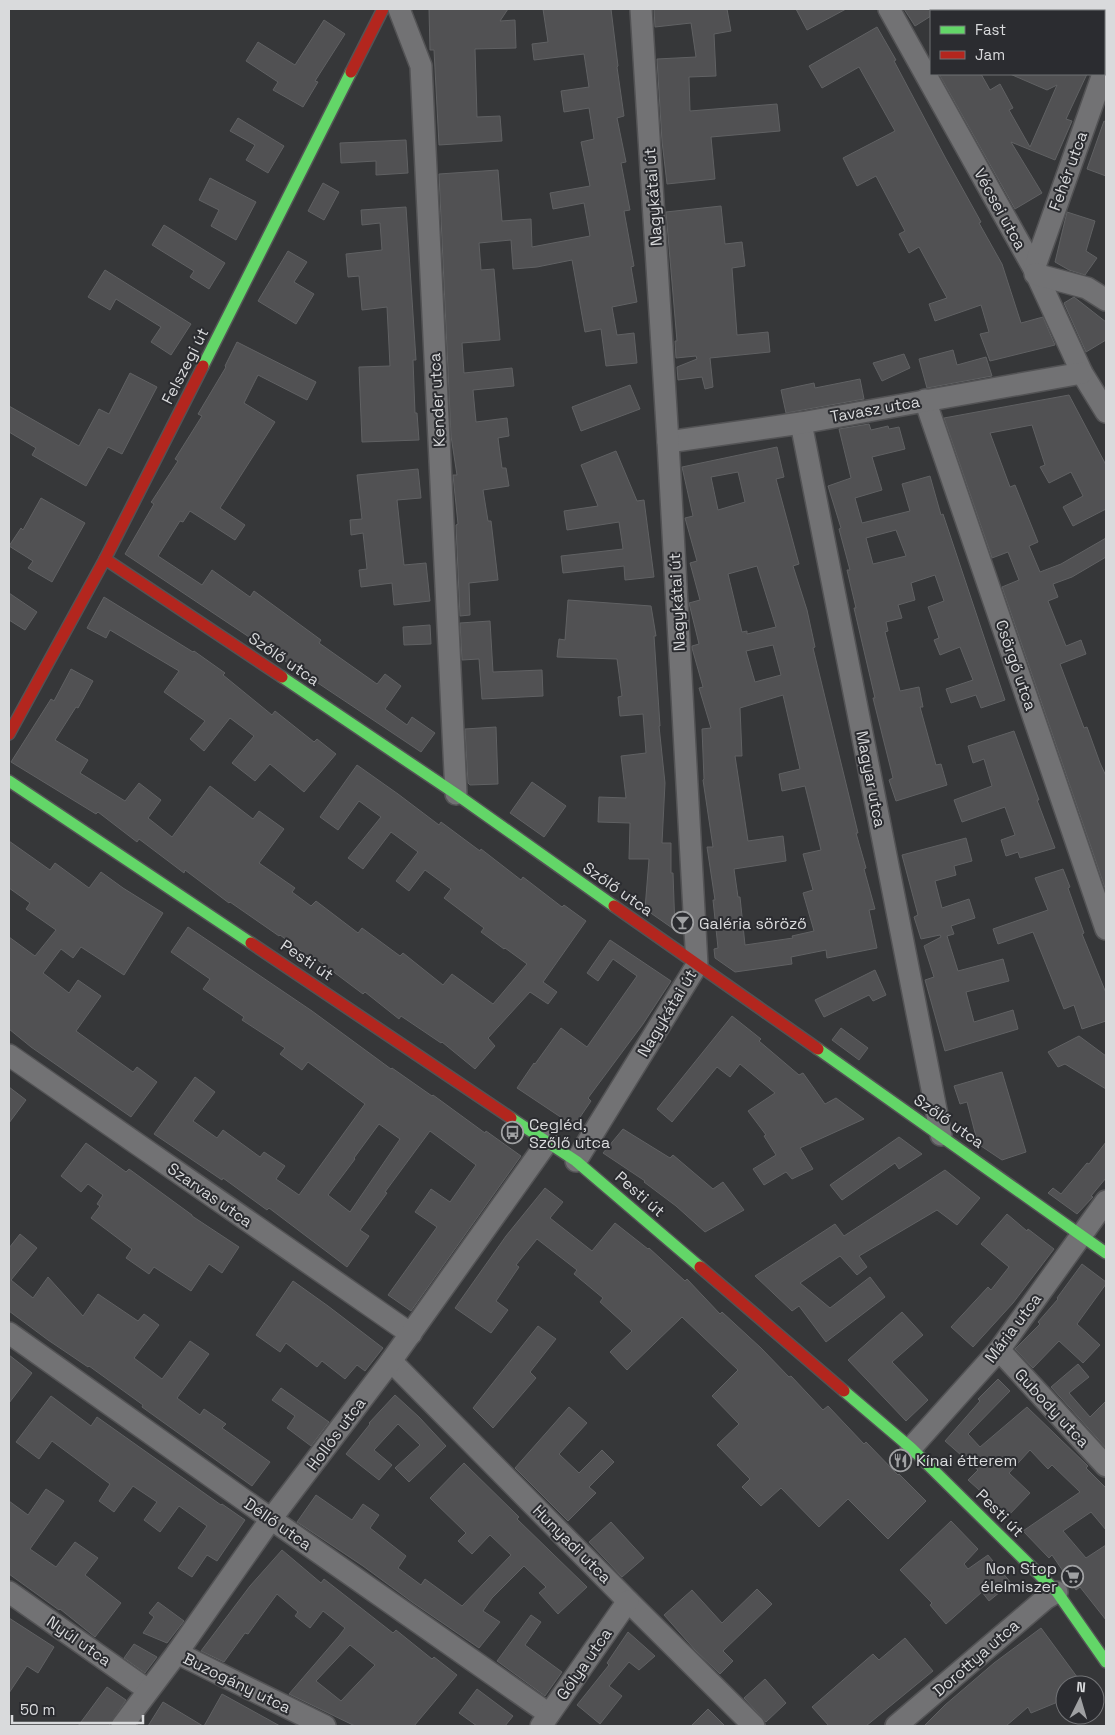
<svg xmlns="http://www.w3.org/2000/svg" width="1115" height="1735" font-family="'Space Grotesk',sans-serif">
	<rect width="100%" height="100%" fill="#363739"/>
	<g fill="#515153" stroke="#606163" fill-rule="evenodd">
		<polygon points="429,9 508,9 500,21 515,20 516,48 475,49 477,117 500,116 502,141 439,145 434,50 430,50"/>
		<polygon points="543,9 611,9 618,66 617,67 624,116 617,118 626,162 621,163 630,210 624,211 634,266 631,267 637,302 612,307 617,335 634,333 637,363 606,366 601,329 585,332 572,260 537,267 513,269 511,240 479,243 481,270 494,269 500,340 462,343 464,373 512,368 514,386 473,390 476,422 507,418 509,436 498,438 502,468 506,468 509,486 483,490 488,521 491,521 498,580 469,583 470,615 460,616 456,525 458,524 453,475 457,475 451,436 439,174 498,170 502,221 531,219 532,247 590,236 584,203 553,209 550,193 590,186 581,142 594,139 589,108 564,112 561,91 589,87 584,54 534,60 532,44 548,42"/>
		<polygon points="654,9 727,9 731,31 714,34 716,76 689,77 690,111 777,104 780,131 711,137 715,179 667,184 662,141 657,59 696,57 691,23 655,27"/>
		<polygon points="796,9 846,9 807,30"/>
		<polygon points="904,9 944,9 939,11 931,11 931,16 915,26"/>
		<polygon points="324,20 345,34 315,81 318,82 303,107 273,90 278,82 246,61 258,42 295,65"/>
		<polygon points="877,27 896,60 894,61 946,159 981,222 979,223 1002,264 1021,323 1043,317 1055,345 990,361 980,334 989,332 981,305 935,321 929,304 947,298 919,247 909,253 899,234 905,231 876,176 857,186 843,158 895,131 859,67 822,88 809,66"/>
		<polygon points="939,74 981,74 990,90 1000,84 1013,108 1009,110 1030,147 1057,85 1047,90 1010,74 1087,74 1066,119 1072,121 1055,160 1011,142 1042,193 1015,209"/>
		<polygon points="238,118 284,146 268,173 246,160 255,145 230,131"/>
		<polygon points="1104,121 1106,122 1106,176 1087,169"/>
		<polygon points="406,140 408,173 376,175 376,161 341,163 340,143"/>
		<polygon points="210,178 256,202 236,240 211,226 219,210 199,200"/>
		<polygon points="323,183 339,192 324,220 308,211"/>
		<polygon points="721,206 725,244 742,242 745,266 732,268 737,335 768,332 770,352 710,358 713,387 705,389 702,377 678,380 677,367 697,359 696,356 676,358 675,341 677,341 666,212"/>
		<polygon points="406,207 416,360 413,360 415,413 417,413 419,440 362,442 359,367 390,366 387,307 362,310 359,276 348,277 346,254 382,250 380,223 362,225 361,210"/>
		<polygon points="1067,212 1095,221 1086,251 1097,258 1085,275 1069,270 1055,262"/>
		<polygon points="164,225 225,263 209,289 190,277 194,271 152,245"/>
		<polygon points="288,251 307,262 294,282 314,294 296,324 258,301"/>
		<polygon points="105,270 191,324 171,355 151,342 161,327 116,299 110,310 88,297"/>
		<polygon points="1074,297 1106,322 1106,340 1086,352 1064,303"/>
		<polygon points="237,342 316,382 307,400 258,375 244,403 275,422 220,508 245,525 235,540 190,511 183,522 180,521 158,556 202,585 212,570 250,597 254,591 321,640 319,643 377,684 385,674 401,686 385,709 407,725 412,717 435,733 421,752 125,554 154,504 151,502 152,501 178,461 175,459 202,416 198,414 226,367 225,366"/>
		<polygon points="953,350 957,365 986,357 992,376 927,388 919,359"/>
		<polygon points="904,354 910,368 882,381 873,363"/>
		<polygon points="130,373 157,387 122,454 108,447 86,486 32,455 36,448 9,432 9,406 79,446 99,409 109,414"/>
		<polygon points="860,379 864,399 786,413 781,390 814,383 815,388"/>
		<polygon points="630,385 640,409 581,431 572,407"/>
		<polygon points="1069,395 1106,465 1106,509 1073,526 1063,507 1083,496 1071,472 1049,483 1040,467 1045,465 1032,425 990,433 1010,487 1015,485 1038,542 1029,546 1040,572 1061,564 1106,538 1106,557 1072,577 1053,584 1058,597 1048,601 1066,646 1081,640 1086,654 1060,664 1084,728 1087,727 1100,763 1106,776 1106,891 1002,587 1019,580 1008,552 992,558 944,418"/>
		<path d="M869 424 871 430 888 426 889 429 899 427 905 449 872 457 882 490 855 498 862 523 910 511 902 484 930 476 941 515 943 514 1005 700 981 708 976 695 951 703 946 689 973 680 960 647 940 655 934 640 939 638 928 607 944 601 935 575 911 583 915 600 898 605 902 618 886 622 888 631 885 632 900 691 919 687 923 707H920L936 765 941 764 947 785 896 801 889 780 893 778 873 698H875L854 608H856L847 570H850L839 529 841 528 828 486 851 478 839 429ZM896 530 906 556 873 564 866 538Z"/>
		<path d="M777 447 784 477 776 479 799 564 793 566 807 610 815 647 813 648 850 800 858 833H856L866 868 864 869 875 909 869 910 877 948 827 958 826 950 791 957 792 964 735 972 715 958 714 949 718 948 713 900H715L707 847H713L703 780 704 779 702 729 711 728 699 688 703 687 692 648V646L699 644 689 603 700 600 690 563 697 561 685 518 693 516 682 467ZM738 472 745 502 718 510 711 477ZM757 566 776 627 747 634V631L742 632 728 574ZM773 645 781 675 755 682 746 651ZM783 695 800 769 779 774 782 791 805 786 821 850 803 854 813 890 803 893 814 931 792 936 793 938 745 945 740 897H738L734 869 786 861 783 836 748 841 735 756H742L740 708Z"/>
		<polygon points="616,451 637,501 644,500 654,577 625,580 624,566 563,573 561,556 623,549 619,522 567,530 564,511 598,506 581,465"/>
		<polygon points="418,469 421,498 397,500 404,565 426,563 430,601 394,605 392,583 361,587 359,570 367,569 363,533 351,535 350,520 362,519 357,475"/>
		<polygon points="41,498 85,523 52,582 28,568 33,561 9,546 21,528 23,530"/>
		<polygon points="9,593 37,612 25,630 9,620"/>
		<polygon points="104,597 193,652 194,651 225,673 223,675 272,715 275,711 314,742 317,739 336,754 304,792 270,764 255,781 232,763 254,736 230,718 204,751 190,739 205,721 164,692 179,671 110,630 106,638 87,628"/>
		<polygon points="568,600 651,606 656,636 654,636 660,726 659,726 665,783 662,843 671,843 671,873 673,873 675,930 645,909 649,859 629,859 630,823 598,822 599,797 626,798 621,756 646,753 643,714 620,716 618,697 622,696 617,659 557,657 559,639 565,640"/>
		<polygon points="490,621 493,672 542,670 543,696 482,699 479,659 462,660 460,623"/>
		<polygon points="430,625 431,644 404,645 403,627"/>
		<polygon points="71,669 93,681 78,708 76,707 55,740 88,760 80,773 125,801 139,783 161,800 148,818 172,837 210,786 253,819 259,811 284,829 259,863 295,888 292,892 311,906 316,901 358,933 362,928 400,956 403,953 443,985 452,974 493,1004 527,964 505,948 504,949 481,932 484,928 444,898 451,889 425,870 409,891 396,881 418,852 391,832 363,869 348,858 381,817 359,801 338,830 320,817 357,765 398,794 439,825 441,822 480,851 481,849 521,880 523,877 562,907 564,905 586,921 543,982 557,992 548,1004 530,992 488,1038 495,1046 475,1069 442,1042 441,1043 401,1016 399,1019 365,992 363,994 311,955 309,957 280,935 279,936 230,902 229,903 185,870 184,873 139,839 137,842 98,812 96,814 11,762 51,699 54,701"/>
		<polygon points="496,727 498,784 470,785 468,783 465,729"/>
		<polygon points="1014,731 1039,800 1037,800 1055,848 1020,858 1018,852 1006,856 1001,840 1015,835 1005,807 962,822 954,800 992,786 984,759 973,763 968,746"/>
		<polygon points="532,782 566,806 544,837 510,813"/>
		<polygon points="966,838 972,861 954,866 956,875 935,881 942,908 969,899 975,918 951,926 954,934 947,936 958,971 1003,959 1009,981 966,992 974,1022 1013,1010 1018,1029 945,1051 925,980 934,977 924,946 941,937 940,935 921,939 914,917 918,915 902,855"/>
		<polygon points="9,841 50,870 55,863 89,888 101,872 123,888 163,913 124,975 81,947 73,958 61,949 43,973 69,993 78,980 101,996 76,1031 133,1072 137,1067 157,1082 131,1117 31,1047 9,1029 9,937 35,956 56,930 26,909 30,903 9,888"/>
		<polygon points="1063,869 1070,887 1068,888 1084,933 1082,934 1106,993 1106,1021 1082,1029 1074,1005 1064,1009 1033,932 998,944 993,929 1048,910 1035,878"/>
		<path d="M188 927 312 1011 391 1069 392 1068 432 1096 433 1095 485 1133 486 1131 521 1156 411 1311 388 1295 437 1227 415 1212 431 1189 450 1202 476 1165 430 1131 385 1192 387 1193 360 1230 369 1236 347 1267 269 1208 267 1210 223 1178 222 1180 154 1134 195 1077 215 1092 193 1121 217 1138 223 1130 260 1157 264 1152 285 1166 276 1179 299 1195 365 1104 308 1062 302 1070 280 1054 285 1048 242 1020 244 1017 203 989 210 979 171 952ZM379 1124 400 1139 350 1212 328 1195 355 1159 354 1158Z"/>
		<polygon points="610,940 671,981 643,1024 588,1098 591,1101 574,1126 517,1088 534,1063 535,1064 561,1028 587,1047 637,976 613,959 598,981 587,973"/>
		<polygon points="875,970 886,995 873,1001 869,995 824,1017 815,1000"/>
		<polygon points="732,1016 761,1039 759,1041 799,1075 803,1073 825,1104 836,1098 864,1119 800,1148 813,1169 792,1179 786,1172 764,1185 753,1169 776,1155 764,1136 766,1135 748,1111 775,1093 740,1064 730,1077 717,1067 672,1122 657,1109"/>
		<polygon points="841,1028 868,1048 859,1060 832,1040"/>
		<polygon points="1079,1036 1106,1056 1106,1089 1065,1064 1058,1067 1048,1052"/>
		<polygon points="1002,1072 1026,1152 1002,1160 978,1144 967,1102 960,1104 954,1086"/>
		<polygon points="9,1087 26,1100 9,1123"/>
		<polygon points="623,1129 670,1158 673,1155 713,1189 723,1182 744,1210 705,1232 676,1206 644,1182 645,1181 603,1153"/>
		<polygon points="899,1137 922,1154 899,1169 895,1163 842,1200 830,1185"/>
		<polygon points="1106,1142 1106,1178 1091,1196 1093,1197 1077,1214 1048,1193 1053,1188 1061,1194 1087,1163 1089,1164"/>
		<polygon points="86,1143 126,1172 129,1169 192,1215 192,1216 239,1247 222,1273 209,1264 191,1291 154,1267 149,1274 126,1258 132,1249 91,1218 100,1206 97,1204 103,1195 88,1184 81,1192 61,1176"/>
		<polygon points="945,1170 980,1198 957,1225 937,1210 859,1256 867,1267 857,1275 840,1256 800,1283 830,1308 870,1277 885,1297 826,1342 799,1306 792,1311 755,1276 835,1224 844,1236"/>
		<polygon points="545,1188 563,1202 550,1218 592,1251 615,1223 648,1249 649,1248 685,1281 687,1279 720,1314 722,1312 761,1348 789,1377 791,1376 823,1410 828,1406 864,1444 866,1442 898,1475 899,1474 926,1501 888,1539 848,1499 819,1527 781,1488 761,1506 742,1487 750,1479 717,1445 739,1424 712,1396 738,1370 682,1317 627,1370 610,1352 632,1331 600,1302 603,1298 574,1274 577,1270 537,1239 516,1265 519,1267 496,1301 508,1310 491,1333 455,1308 506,1236"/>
		<polygon points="1007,1214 1027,1231 1028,1229 1054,1249 1013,1303 973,1347 951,1327 988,1287 991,1290 1009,1267 981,1244"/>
		<polygon points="20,1234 37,1248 11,1280 33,1298 48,1277 83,1316 98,1294 138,1321 144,1314 159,1325 134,1358 162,1379 190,1341 209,1354 177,1398 200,1415 204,1409 226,1424 222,1428 270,1462 252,1486 142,1407 143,1405 89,1366 88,1367 48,1340 9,1311 9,1248"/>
		<polygon points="1082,1264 1106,1282 1106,1284 1077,1324 1100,1345 1083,1363 1059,1341 1033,1368 1015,1349 1040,1324 1038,1322 1058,1299 1057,1298"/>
		<polygon points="293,1281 328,1306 383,1348 365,1371 357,1365 345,1379 322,1361 317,1367 286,1343 280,1352 256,1335"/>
		<polygon points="902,1312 923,1335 892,1362 928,1400 906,1421 848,1360"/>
		<polygon points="538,1326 556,1339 530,1372 536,1378 493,1428 473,1408"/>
		<polygon points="9,1355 32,1373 9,1403"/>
		<polygon points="1078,1364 1089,1377 1069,1393 1090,1417 1106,1401 1106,1448 1051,1387"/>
		<polygon points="998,1379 1010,1391 968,1434 980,1447 1027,1407 1088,1466 1086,1468 1106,1488 1106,1530 1091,1512 1063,1531 1086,1558 1106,1545 1106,1620 1080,1587 1076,1590 1052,1555 1049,1558 1023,1531 1080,1492 1052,1465 1048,1469 1030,1450 1009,1473 1030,1493 1008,1516 968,1480 978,1470 945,1441 980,1401 978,1399"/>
		<polygon points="281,1388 329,1422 311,1446 287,1428 295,1416 272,1400"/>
		<polygon points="395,1395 419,1417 446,1446 409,1482 395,1468 420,1445 398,1424 374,1450 392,1465 379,1480 346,1454 370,1424 369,1423"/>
		<polygon points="51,1396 91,1426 97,1417 221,1505 222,1504 245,1520 217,1561 207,1555 192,1577 178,1568 207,1526 179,1506 160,1532 144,1520 157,1502 133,1486 114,1512 99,1501 110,1484 52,1441 39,1459 16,1442"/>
		<polygon points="569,1407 587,1423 559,1454 579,1473 602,1450 614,1462 589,1487 596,1493 568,1521 515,1468"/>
		<polygon points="464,1463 519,1517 517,1519 587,1587 558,1614 539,1593 546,1587 524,1566 492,1598 483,1611 500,1622 479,1648 412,1602 363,1566 297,1522 316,1495 352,1520 363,1504 379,1515 370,1528 406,1556 398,1568 421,1585 425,1579 462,1606 511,1555 490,1535 472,1554 458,1541 466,1533 430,1498"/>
		<polygon points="46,1489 64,1501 30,1549 56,1567 75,1542 98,1558 85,1575 121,1603 95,1637 60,1609 59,1610 9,1574 9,1501 28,1515"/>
		<polygon points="951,1521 978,1549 964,1564 968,1569 988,1555 1011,1583 989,1601 982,1592 946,1624 930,1605 932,1603 900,1570"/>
		<polygon points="611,1522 644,1558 622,1577 589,1542"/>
		<path d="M282 1550 321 1583 324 1579 393 1633 396 1630 432 1659 434 1657 457 1675 414 1726H355L289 1694 339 1636 345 1628 323 1611 310 1628 295 1616 298 1612 277 1594 248 1634 245 1633 224 1662 201 1651 250 1586ZM350 1645 375 1665 341 1701 316 1681Z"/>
		<polygon points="757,1589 772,1604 723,1651 733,1661 720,1674 695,1650 664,1615 692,1590 722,1623"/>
		<polygon points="158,1602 184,1621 167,1643 143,1633 154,1617 149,1613"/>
		<polygon points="531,1615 541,1622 525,1645 562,1672 545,1696 497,1661"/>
		<polygon points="9,1618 54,1647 38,1673 27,1666 9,1693"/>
		<polygon points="1041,1628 1083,1685 1065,1685 1065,1699 1031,1713 1028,1707 1006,1726 924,1726 945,1705 994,1663"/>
		<polygon points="628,1632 655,1656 639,1670 629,1662 609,1686 622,1696 600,1724 577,1705 609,1665 607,1663"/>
		<polygon points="905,1638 933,1671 866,1726 829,1726 812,1707 873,1654 879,1660"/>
		<polygon points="134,1644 157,1657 145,1673 124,1658"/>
		<polygon points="765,1679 786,1703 766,1722 744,1698"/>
		<polygon points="107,1687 126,1700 110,1724 108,1726 78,1726"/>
		<polygon points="477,1689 513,1716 505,1726 477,1726 459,1713"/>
		<polygon points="222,1694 280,1726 204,1726"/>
		<polygon points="163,1702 203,1726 148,1726"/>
		<polygon points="708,1709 725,1726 691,1726"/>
	</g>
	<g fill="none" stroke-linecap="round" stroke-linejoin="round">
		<defs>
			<g id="street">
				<polyline points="399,9 421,66 456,794"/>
				<polyline points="889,9 1034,269 1082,373 1106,412"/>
				<polyline points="1034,269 1103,74"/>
				<polyline points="1035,274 1087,288 1106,300"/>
				<polyline points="925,400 1106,929"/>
				<polyline points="801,423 941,1135"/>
				<polyline points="668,442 801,423 1082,373"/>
				<polyline points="9,1055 411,1334"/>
				<polyline points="576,1161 697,965 668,442 641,9"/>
				<polyline points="9,1333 271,1519 549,1714"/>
				<polyline points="999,1350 1106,1466"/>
				<polyline points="391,1361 628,1601 754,1726"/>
				<polyline points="911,1448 999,1350 1106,1201"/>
				<polyline points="9,1592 148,1690"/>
				<polyline points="177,1653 325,1726"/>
				<polyline points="122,1726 177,1653 271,1519 391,1361 548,1141"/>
				<polyline points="541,1726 628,1601"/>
				<polyline points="896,1726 1045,1599 1057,1592"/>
			</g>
			<g id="fast">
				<polyline points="203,366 351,72"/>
				<polyline points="282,677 456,794 614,906"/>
				<polyline points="9,781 251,943"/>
				<polyline points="818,1049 1106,1253"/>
				<polyline points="511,1118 576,1161 700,1267"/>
				<polyline points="844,1391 911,1448 1057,1592 1106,1662"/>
			</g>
			<g id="jam">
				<polyline points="351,72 383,9"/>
				<polyline points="105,559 282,677"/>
				<polyline points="9,734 105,559 203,366"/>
				<polyline points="614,906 818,1049"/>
				<polyline points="251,943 511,1118"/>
				<polyline points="700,1267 844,1391"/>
			</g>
		</defs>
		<use href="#street" stroke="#535355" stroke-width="24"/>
		<use href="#fast" stroke="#535355" stroke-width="14"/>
		<use href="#jam" stroke="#535355" stroke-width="14"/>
		<use href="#street" stroke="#727274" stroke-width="21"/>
		<use href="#fast" stroke="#63d668" stroke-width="11"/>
		<use href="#jam" stroke="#b3261e" stroke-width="11"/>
	</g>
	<defs>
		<symbol id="bar-ring" viewBox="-11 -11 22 22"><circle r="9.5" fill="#2b2c30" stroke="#a0a1a3" stroke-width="1.5"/><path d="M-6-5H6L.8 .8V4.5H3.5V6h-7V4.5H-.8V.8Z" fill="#a0a1a3"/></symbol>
		<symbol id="bus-ring" viewBox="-11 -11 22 22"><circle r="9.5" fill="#2b2c30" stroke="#a0a1a3" stroke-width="1.5"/><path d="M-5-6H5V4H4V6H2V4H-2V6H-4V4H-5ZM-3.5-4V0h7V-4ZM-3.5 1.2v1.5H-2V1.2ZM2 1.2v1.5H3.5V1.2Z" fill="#a0a1a3"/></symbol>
		<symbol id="restaurant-ring" viewBox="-11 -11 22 22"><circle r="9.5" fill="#2b2c30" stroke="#a0a1a3" stroke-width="1.5"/><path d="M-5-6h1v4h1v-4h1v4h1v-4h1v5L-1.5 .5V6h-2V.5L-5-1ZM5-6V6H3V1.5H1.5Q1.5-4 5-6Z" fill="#a0a1a3"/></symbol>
		<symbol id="supermarket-ring" viewBox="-11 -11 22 22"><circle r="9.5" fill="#2b2c30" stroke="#a0a1a3" stroke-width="1.5"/><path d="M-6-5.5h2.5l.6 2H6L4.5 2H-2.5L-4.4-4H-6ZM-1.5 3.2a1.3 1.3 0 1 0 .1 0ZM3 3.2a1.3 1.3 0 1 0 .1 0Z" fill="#a0a1a3"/></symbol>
	</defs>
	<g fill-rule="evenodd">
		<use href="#bar-ring" x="670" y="910" width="25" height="25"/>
		<use href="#bus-ring" x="500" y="1120" width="25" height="25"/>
		<use href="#restaurant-ring" x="888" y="1448" width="25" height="25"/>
		<use href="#supermarket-ring" x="1060" y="1564" width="25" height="25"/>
	</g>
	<g text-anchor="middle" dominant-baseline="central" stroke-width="4" stroke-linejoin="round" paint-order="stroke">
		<g font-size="16" fill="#d9dadc" stroke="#2b2c30">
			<text transform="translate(1068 171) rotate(-70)">Fehér utca</text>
			<text transform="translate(653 197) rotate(-94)">Nagykátai út</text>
			<text transform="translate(1000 209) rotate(61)">Vécsei utca</text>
			<text transform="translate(185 366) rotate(-63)">Felszegi út</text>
			<text transform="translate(437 400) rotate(-93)">Kender utca</text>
			<text transform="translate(875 409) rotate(-10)">Tavasz utca</text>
			<text transform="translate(677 602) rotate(-93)">Nagykátai út</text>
			<text transform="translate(284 659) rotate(34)">Szőlő utca</text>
			<text transform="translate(1016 665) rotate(71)">Csörgő utca</text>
			<text transform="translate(871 779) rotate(79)">Magyar utca</text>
			<text transform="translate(618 889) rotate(35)">Szőlő utca</text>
			<text transform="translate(307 960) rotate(34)">Pesti út</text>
			<text transform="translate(667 1013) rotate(-59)">Nagykátai út</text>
			<text transform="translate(949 1121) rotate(35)">Szőlő utca</text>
			<text transform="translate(640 1194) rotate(41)">Pesti út</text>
			<text transform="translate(210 1195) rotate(35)">Szarvas utca</text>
			<text transform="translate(1013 1328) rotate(-53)">Mária utca</text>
			<text transform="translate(1052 1408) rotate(47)">Gubody utca</text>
			<text transform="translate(336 1434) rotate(-53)">Hollós utca</text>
			<text transform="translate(1000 1513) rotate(45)">Pesti út</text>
			<text transform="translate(278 1524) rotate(35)">Déllő utca</text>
			<text transform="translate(572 1544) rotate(45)">Hunyadi utca</text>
			<text transform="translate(79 1641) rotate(35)">Nyúl utca</text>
			<text transform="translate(976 1658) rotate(-41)">Dorottya utca</text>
			<text transform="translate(584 1664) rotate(-55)">Gólya utca</text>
			<text transform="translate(237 1683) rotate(26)">Buzogány utca</text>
		</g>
		<g font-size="16" fill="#d9dadc" stroke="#2b2c30" text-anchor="start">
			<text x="699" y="923">Galéria söröző</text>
			<text x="529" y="1124">Cegléd,<tspan x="529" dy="18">Szőlő utca</tspan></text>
			<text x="916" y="1460">Kínai étterem</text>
			<text x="1057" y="1568" text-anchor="end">Non Stop<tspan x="1057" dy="18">élelmiszer</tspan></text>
		</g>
	</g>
	<rect width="1115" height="1735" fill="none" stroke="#d9dadc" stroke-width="20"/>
	<rect x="930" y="10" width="175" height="65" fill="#2b2c30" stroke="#717275"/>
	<rect x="940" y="26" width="25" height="8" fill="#63d668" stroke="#717275"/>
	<text x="975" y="35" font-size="15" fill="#d9dadc">Fast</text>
	<rect x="940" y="51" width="25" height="8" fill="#b3261e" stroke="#717275"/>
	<text x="975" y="60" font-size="15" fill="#d9dadc">Jam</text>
	<g transform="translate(1080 1700) rotate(5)"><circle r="24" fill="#2b2c30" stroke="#717275"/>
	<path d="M0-4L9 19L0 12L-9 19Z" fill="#a0a1a3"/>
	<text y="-8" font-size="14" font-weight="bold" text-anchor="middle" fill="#d9dadc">N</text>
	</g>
	<path d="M12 1715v8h131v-8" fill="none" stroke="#d9dadc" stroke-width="2.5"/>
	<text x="20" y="1715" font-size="15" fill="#d9dadc" stroke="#2b2c30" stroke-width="4" paint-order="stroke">50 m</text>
</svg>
